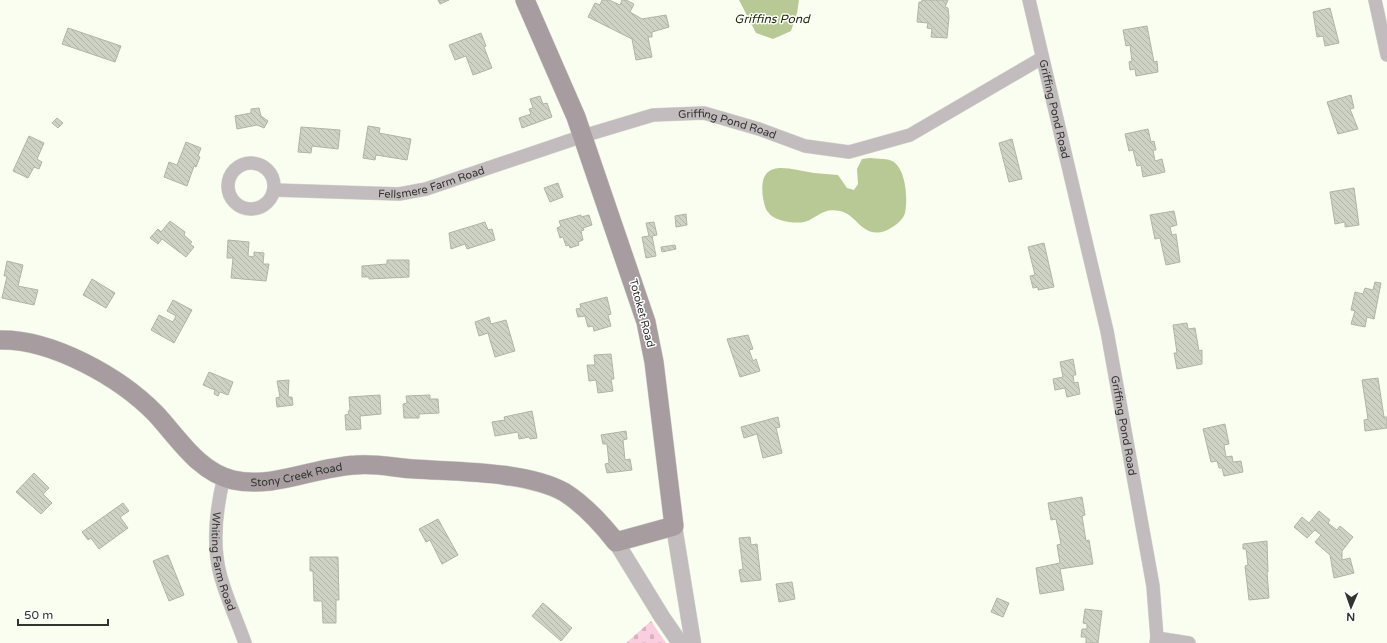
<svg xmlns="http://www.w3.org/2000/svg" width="1387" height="643" font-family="'Varela Round',sans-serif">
	<defs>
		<pattern id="cemetery-stones" width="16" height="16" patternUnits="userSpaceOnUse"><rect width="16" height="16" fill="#facede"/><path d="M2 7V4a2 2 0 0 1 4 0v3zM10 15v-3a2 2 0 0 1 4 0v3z" fill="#d7b2bf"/></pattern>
		<pattern id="building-back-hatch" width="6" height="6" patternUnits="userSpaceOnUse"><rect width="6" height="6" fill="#cdd2c4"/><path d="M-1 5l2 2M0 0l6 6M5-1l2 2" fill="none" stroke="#b0b5a9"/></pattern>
	</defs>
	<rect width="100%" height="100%" fill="#f9fef0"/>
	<polygon fill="url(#cemetery-stones)" points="651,621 666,643 626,643"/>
	<g fill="#b8c996">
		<polygon points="739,0 799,0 797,13 791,31 773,39 756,33"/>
		<path d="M870 158C878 159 888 158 894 162 906 171 908 199 905 213 903 221 892 228 885 231 862 239 857 214 840 211 822 207 818 218 804 222 795 224 773 221 768 212 765 209 764 202 763 198 757 156 789 169 814 173 822 174 830 174 838 175L847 188 854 190 858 184 857 169 862 159Z"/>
	</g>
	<g fill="url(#building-back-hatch)" stroke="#b0b4a7">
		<polygon points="438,0 449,0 440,4"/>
		<polygon points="602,0 609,0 620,5 622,0 626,0 634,4 630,12 642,19 666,15 669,27 652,32 652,37 648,37 652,57 636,60 632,39 588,17 595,3 600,5"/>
		<polygon points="922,0 948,0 945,7 948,8 949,17 947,38 931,37 932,29 927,28 928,23 917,22 919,2 922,2"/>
		<polygon points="1330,8 1339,43 1325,46 1323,36 1317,37 1313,12"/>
		<polygon points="1147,26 1154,62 1157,61 1158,72 1136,76 1135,69 1130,70 1129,62 1132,61 1130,45 1126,46 1123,30"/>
		<polygon points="68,28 121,46 115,62 62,44"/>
		<polygon points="481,33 486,46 484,47 492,68 473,75 466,56 455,60 449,45"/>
		<polygon points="1351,95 1354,108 1350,109 1358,129 1338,134 1327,102"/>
		<polygon points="540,96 543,104 547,103 552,117 522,128 519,118 531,114 529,109 533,108 530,99"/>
		<polygon points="259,108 261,116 268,121 264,128 257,125 237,129 235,116 251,113 251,109"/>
		<polygon points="57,118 63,123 58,128 52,123"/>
		<polygon points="368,126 380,128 379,133 411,139 407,160 376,155 375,160 363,158"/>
		<polygon points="301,127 340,130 338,149 312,146 311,153 298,152"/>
		<polygon points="1148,129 1151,142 1154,141 1156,150 1153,150 1155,161 1162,159 1165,172 1143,177 1141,165 1137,166 1133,150 1129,151 1125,134"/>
		<polygon points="29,136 44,143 37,159 42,162 39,169 34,167 28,178 13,171"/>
		<polygon points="1012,139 1022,179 1009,182 999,143"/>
		<polygon points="186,142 201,148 198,156 200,157 196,167 194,166 187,186 164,177 169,162 177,165"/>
		<polygon points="558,183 563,197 550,202 544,188"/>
		<polygon points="1354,188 1359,225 1345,227 1345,222 1335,224 1330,192"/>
		<polygon points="1174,211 1177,225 1170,227 1172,235 1176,234 1180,262 1166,265 1160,238 1155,239 1150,215"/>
		<polygon points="686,214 687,225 676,227 675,216"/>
		<polygon points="581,215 581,217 589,215 592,225 583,228 584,230 581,231 583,240 578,242 579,245 570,248 569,245 566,246 563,237 560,238 557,228 561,226 559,221"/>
		<polygon points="170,221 185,232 184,235 192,242 190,244 194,247 186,257 162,239 158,244 150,238 158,229 161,232"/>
		<polygon points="485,222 488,230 492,229 495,240 467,249 465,244 451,249 449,233"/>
		<polygon points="654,222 657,235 652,236 656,256 646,258 642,237 649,236 646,223"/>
		<polygon points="228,240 249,242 248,256 254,257 254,252 264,253 263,264 269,264 266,281 231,278 233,258 227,258"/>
		<polygon points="1044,243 1054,287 1038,290 1038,287 1033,288 1030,276 1035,275 1028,247"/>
		<polygon points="675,245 676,249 662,252 661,247"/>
		<polygon points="387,260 409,260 409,277 369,279 369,277 362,277 362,266 387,264"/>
		<polygon points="7,261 23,265 18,286 38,290 34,305 2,298 7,276 4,276"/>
		<polygon points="92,279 115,293 106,308 83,295"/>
		<polygon points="1375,282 1381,283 1374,319 1367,317 1365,327 1351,324 1355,311 1351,310 1355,292 1363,294 1365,288 1373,290"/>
		<polygon points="607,297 611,314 608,315 611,326 594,331 593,326 588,327 585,316 578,317 576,309 581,308 580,304"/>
		<polygon points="173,300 192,310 174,343 151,330 159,315 173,322 176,316 167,311"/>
		<polygon points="489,317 491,324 506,320 515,351 495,357 488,333 479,336 475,322"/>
		<polygon points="1187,323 1188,329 1195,328 1199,351 1202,350 1202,364 1177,369 1174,353 1177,353 1173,325"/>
		<polygon points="748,335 753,349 749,350 753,361 756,359 760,371 740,377 727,339"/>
		<polygon points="611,354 614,379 611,379 613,391 598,393 596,380 589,381 587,365 595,365 594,355"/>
		<polygon points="1073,359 1076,375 1073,375 1074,383 1078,382 1080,394 1067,397 1065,388 1055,390 1053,379 1063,377 1060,362"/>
		<polygon points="209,372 233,382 228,395 220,392 218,396 214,394 215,390 203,385"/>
		<polygon points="1378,378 1384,417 1387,417 1387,428 1365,431 1364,420 1368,419 1362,380"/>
		<polygon points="289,380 288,397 292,397 293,405 277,407 276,398 280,397 277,381"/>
		<polygon points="380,395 381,414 360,416 361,429 346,430 345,415 349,414 348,411 350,411 349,397"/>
		<polygon points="430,395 430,399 438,399 439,413 419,414 419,418 404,418 403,404 407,403 406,396"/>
		<polygon points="532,411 537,438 530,439 529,437 519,439 518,432 495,436 492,422 505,420 504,417"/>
		<polygon points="778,417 780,427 776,428 782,453 763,458 757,434 744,438 741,427"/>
		<polygon points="1225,424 1229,444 1224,445 1226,457 1232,456 1233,462 1241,461 1243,472 1224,476 1222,468 1219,468 1217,461 1211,462 1203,429"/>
		<polygon points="626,431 627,439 623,440 625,460 630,459 632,470 607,473 605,464 609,463 607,444 603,444 601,435"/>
		<polygon points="34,473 49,488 43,494 52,503 41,514 16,492"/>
		<polygon points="1082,497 1085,515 1082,516 1086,541 1089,540 1093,564 1060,569 1064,590 1040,594 1036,568 1060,563 1057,545 1061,544 1056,519 1051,520 1048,503"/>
		<polygon points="123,503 129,511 120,517 128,528 99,549 91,538 88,540 82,532"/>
		<polygon points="1319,511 1330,520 1328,523 1337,530 1340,526 1353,537 1342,551 1342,560 1350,558 1354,573 1334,578 1330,555 1315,542 1321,535 1315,530 1307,538 1294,527 1302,517 1309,523"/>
		<polygon points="438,519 458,555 442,564 430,540 426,542 419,529"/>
		<polygon points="750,537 751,545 757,544 761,580 741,582 739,570 743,569 739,538"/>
		<polygon points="1267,541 1268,572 1267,572 1269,598 1249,600 1245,566 1248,565 1246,549 1243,549 1243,544"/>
		<polygon points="168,555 184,595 169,601 153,561"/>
		<polygon points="310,557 338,557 339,600 336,600 336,623 323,623 322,601 314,601 313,571 310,571"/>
		<polygon points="792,582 795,599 779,602 776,584"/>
		<polygon points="997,598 1009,603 1003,617 991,612"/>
		<polygon points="543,603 572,628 561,641 532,616"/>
		<polygon points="1085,609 1102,611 1098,643 1086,643 1086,637 1081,637 1082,629 1087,629 1087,624 1083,623"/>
	</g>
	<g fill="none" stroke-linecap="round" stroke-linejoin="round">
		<defs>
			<g id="minor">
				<path id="s1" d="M1029 0 1107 331 1153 586 1157 638 1156 643"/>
				<polyline points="1375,0 1387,55"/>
				<circle cx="251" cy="186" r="23"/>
				<path id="s2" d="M274 190 399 194 426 189 583 136 653 115 704 113 759 129 805 146 849 152 910 135 1042 58"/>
				<path id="s3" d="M224 477C216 509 212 542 220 574 226 597 237 620 245 643"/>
				<polyline points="1157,638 1189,643"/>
			</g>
			<g id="tertiary">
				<polyline points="674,526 693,643"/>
				<polyline points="616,542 662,617 680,643"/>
			</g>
			<g id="secondary">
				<path id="s4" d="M0 340C52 339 120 377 156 414 179 439 199 472 233 480 275 489 314 467 356 465 375 463 396 468 414 469 458 472 526 471 564 492 585 505 601 523 616 542L674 526 654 362 646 322 576 117 525 0"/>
			</g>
		</defs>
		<use href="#minor" stroke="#d5dacd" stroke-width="14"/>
		<use href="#tertiary" stroke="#d5dacd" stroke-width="17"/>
		<use href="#secondary" stroke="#d5dacd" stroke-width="20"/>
		<use href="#minor" stroke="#c3bcbf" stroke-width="13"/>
		<use href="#tertiary" stroke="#c3bcbf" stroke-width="16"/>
		<use href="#secondary" stroke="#a79da1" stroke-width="19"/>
	</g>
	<g text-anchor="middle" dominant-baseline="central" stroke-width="3" stroke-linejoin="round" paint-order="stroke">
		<g font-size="11" fill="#32342f" stroke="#fff">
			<text stroke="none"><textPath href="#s1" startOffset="112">Griffing Pond Road</textPath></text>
			<text stroke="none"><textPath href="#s2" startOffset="467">Griffing Pond Road</textPath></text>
			<text stroke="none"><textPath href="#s2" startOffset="159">Fellsmere Farm Road</textPath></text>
			<text transform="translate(642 313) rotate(75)">Totoket Road</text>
			<text stroke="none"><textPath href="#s1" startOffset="436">Griffing Pond Road</textPath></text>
			<text stroke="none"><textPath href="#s4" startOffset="344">Stony Creek Road</textPath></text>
			<text stroke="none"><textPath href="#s3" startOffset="86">Whiting Farm Road</textPath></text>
		</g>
		<g font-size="12" font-style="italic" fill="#232d06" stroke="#fff">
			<text x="772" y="19">Griffins Pond</text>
		</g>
	</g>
	<g transform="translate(1351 607) rotate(182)" stroke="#ffffff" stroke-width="3" paint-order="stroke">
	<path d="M0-3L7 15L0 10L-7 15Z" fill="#32342f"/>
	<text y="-6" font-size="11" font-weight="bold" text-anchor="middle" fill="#32342f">N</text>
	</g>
	<path d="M18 619v6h90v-6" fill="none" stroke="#32342f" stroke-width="2"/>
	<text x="24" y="619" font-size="12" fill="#32342f" stroke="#ffffff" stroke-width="3" paint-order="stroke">50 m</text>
</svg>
